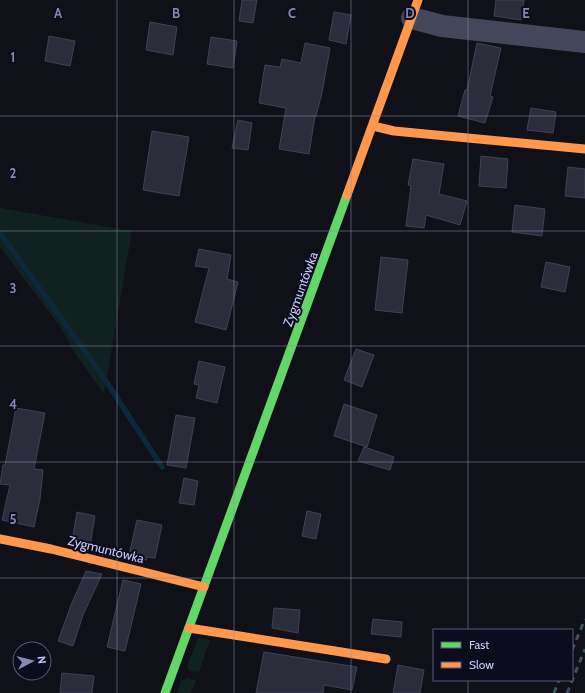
<svg xmlns="http://www.w3.org/2000/svg" width="585" height="693" font-family="Cabin,sans-serif">
	<rect width="100%" height="100%" fill="#0f1018"/>
	<g fill="#0f221f">
		<polygon points="0,208 132,231 104,394 75,353 59,325 0,247"/>
		<polygon points="198,638 210,640 199,672 190,671 187,667"/>
		<polygon points="188,678 196,680 191,693 177,693 181,681"/>
	</g>
	<g fill="none" stroke-linecap="round" stroke-linejoin="round">
		<polyline stroke="#0c283b" stroke-width="5.5" points="0,233 104,378 162,467"/>
	</g>
	<g fill="#2c2d3b" stroke="#414157">
		<polygon points="242,0 257,0 253,23 239,21"/>
		<polygon points="496,0 524,0 521,20 494,16"/>
		<polygon points="334,12 351,15 346,44 329,40"/>
		<polygon points="150,22 177,27 173,55 146,50"/>
		<polygon points="49,36 75,41 70,66 45,61"/>
		<polygon points="211,37 237,41 233,68 207,64"/>
		<polygon points="305,43 330,48 322,93 316,116 315,116 309,154 279,149 286,108 259,103 265,65 280,67 282,59 301,63"/>
		<polygon points="477,43 501,48 490,96 493,97 485,123 458,116 465,90 467,90"/>
		<polygon points="531,108 556,112 553,133 527,130"/>
		<polygon points="238,120 252,123 248,150 232,148"/>
		<polygon points="152,131 189,137 179,196 143,190"/>
		<polygon points="481,156 508,159 506,188 479,186"/>
		<polygon points="413,159 444,164 439,194 467,201 460,225 426,215 424,228 406,226 411,186 408,185"/>
		<polygon points="568,167 585,169 585,198 565,196"/>
		<polygon points="515,205 545,209 542,236 512,232"/>
		<polygon points="199,249 231,255 227,279 238,282 226,330 195,322 209,268 195,266"/>
		<polygon points="381,257 408,260 402,313 375,310"/>
		<polygon points="546,262 570,267 565,292 541,287"/>
		<polygon points="356,349 374,355 362,387 344,380"/>
		<polygon points="199,361 225,367 217,403 196,398 199,385 194,384"/>
		<polygon points="344,404 377,415 367,447 334,436"/>
		<polygon points="16,408 45,413 34,469 43,470 40,499 34,527 2,520 10,485 0,484 3,465 5,465"/>
		<polygon points="176,415 195,418 186,468 167,465"/>
		<polygon points="364,447 394,457 390,470 358,461"/>
		<polygon points="184,478 198,481 194,505 179,503"/>
		<polygon points="307,511 321,514 316,539 302,536"/>
		<polygon points="77,512 95,516 90,546 72,541"/>
		<polygon points="137,520 162,525 155,558 147,557 146,560 129,555"/>
		<polygon points="86,571 102,574 83,615 73,646 58,641 71,605"/>
		<polygon points="123,580 141,584 125,651 107,647"/>
		<polygon points="274,608 300,610 298,633 272,628"/>
		<polygon points="373,619 402,622 401,637 371,634"/>
		<polygon points="264,652 357,667 352,690 324,685 323,693 256,693"/>
		<polygon points="398,665 424,670 420,693 393,693"/>
		<polygon points="62,673 94,676 92,693 60,693"/>
	</g>
	<g fill="none" stroke-linecap="round" stroke-linejoin="round">
		<polyline stroke="#444659" stroke-width="22" points="412,18 442,26 585,42"/>
		<polyline stroke="#63d668" stroke-width="9" points="165,693 347,195"/>
		<g stroke="#ff974d" stroke-width="9">
			<polyline points="373,126 394,131 585,149"/>
			<polyline points="347,195 418,0"/>
			<polyline points="0,539 51,549 204,587"/>
			<polyline points="189,628 386,659"/>
		</g>
		<g stroke="#3a545d" stroke-width="3" stroke-dasharray="6 5" stroke-linecap="butt">
			<polyline points="572,650 585,619"/>
			<polyline points="554,693 559,680"/>
			<polyline points="567,693 585,649"/>
		</g>
	</g>
	<path fill="none" stroke="#878aae" stroke-width="1" stroke-opacity="0.55" d="M117 0V693M234 0V693M351 0V693M468 0V630M0 116H585M0 231H585M0 346H585M0 462H585M0 578H585M468 680V693"/>
	<g text-anchor="middle" dominant-baseline="central" stroke-width="4" stroke-linejoin="round" paint-order="stroke">
		<g font-size="13" fill="#c7ccfe" stroke="#0b0c1c">
			<text transform="translate(300 289) rotate(-70)">Zygmuntówka</text>
			<text transform="translate(106 549) rotate(14)">Zygmuntówka</text>
		</g>
	</g>
	<g font-size="13" text-anchor="middle" font-weight="bold" fill="#878aae" stroke="#0b0c1c" stroke-width="4" stroke-linejoin="round" paint-order="stroke">
		<text x="58" y="18">A</text>
		<text x="176" y="18">B</text>
		<text x="292" y="18">C</text>
		<text x="410" y="18">D</text>
		<text x="526" y="18">E</text>
		<text x="13" y="62">1</text>
		<text x="13" y="178">2</text>
		<text x="13" y="293">3</text>
		<text x="13" y="409">4</text>
		<text x="13" y="524">5</text>
	</g>
	<rect x="433" y="629" width="140" height="52" fill="#0b0c1c" stroke="#565976"/>
	<rect x="441" y="642" width="20" height="6" fill="#63d668" stroke="#565976"/>
	<text x="469" y="649" font-size="12" fill="#c7ccfe">Fast</text>
	<rect x="441" y="662" width="20" height="6" fill="#ff974d" stroke="#565976"/>
	<text x="469" y="669" font-size="12" fill="#c7ccfe">Slow</text>
	<g transform="translate(32 661) rotate(83)"><circle r="19" fill="#0b0c1c" stroke="#565976"/>
	<path d="M0-3L7 15L0 10L-7 15Z" fill="#878aae"/>
	<text y="-6" font-size="11" font-weight="bold" text-anchor="middle" fill="#c7ccfe">N</text>
	</g>
</svg>
